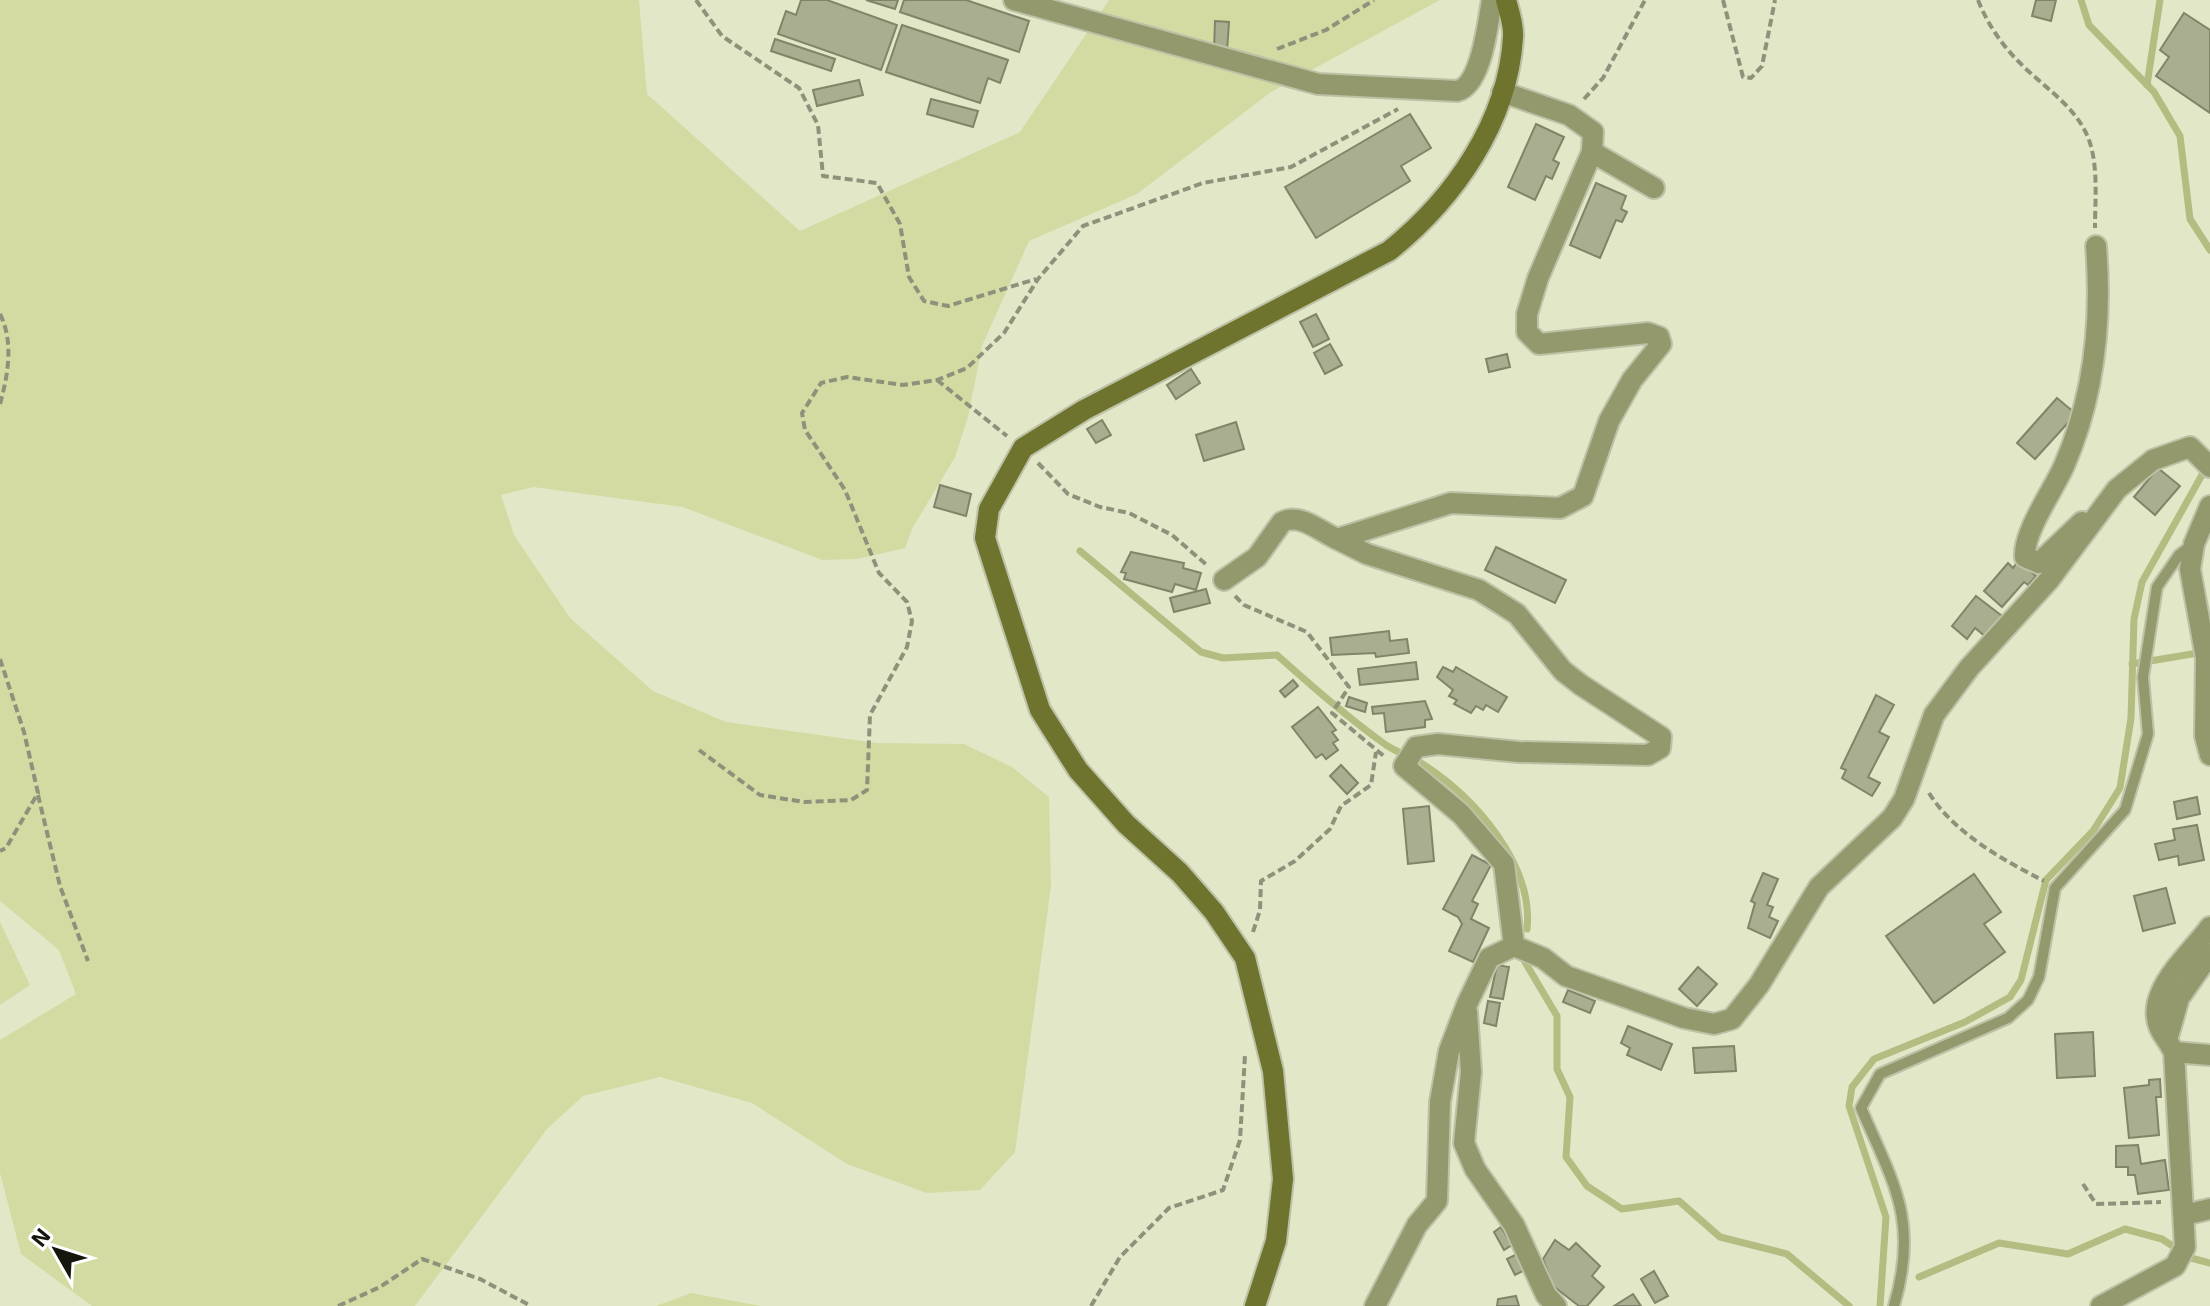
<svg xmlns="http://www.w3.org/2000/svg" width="2210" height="1306" font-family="'Exo 2',sans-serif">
	<rect width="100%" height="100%" fill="#e2e7c8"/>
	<g fill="#d3dba3">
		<polygon points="0,0 639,0 647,94 800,231 1020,132 1109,0 1440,0 1271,92 1137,194 1029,241 982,346 968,417 955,457 913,527 905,548 857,559 822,560 683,507 533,487 501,495 514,535 570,618 653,691 726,722 877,743 964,744 1012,767 1049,797 1051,886 1015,1152 980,1190 927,1193 847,1164 752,1103 660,1077 583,1096 547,1129 415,1306 92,1306 21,1254 0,1173 0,1040 76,994 59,950 0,901"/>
		<polygon points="0,922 30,985 0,1005"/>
		<polygon points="691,1293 761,1306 656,1306"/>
	</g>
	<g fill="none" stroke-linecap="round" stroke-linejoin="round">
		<g stroke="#b4bc81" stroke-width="7">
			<polyline points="2081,0 2089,25 2154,92 2180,136 2190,219 2210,250"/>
			<polyline points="2147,85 2160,0"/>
			<path d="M1080 551 1201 652 1223 658 1277 655C1312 686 1348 718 1386 745 1398 753 1412 757 1424 765 1475 798 1534 865 1527 929"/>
			<polyline points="2132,664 2204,652"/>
			<polyline points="1525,962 1557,1016 1557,1069 1570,1097 1566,1157 1587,1186 1622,1209 1679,1201 1720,1237 1787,1254 1849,1306"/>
			<polyline points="1919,1277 1999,1243 2068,1254 2125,1229 2162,1239 2191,1258 2210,1263"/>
			<polyline points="1880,1306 1886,1217 1849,1106 1852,1087 1874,1059 1965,1022 2010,997 2021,980 2046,880 2093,831 2120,788 2131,718 2134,619 2142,582 2207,466"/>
		</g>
	</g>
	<g fill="#aaae91" stroke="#808468" stroke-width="2">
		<polygon points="801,0 827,0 897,25 881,70 778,34 786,11 796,15"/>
		<polygon points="866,0 898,0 895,9"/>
		<polygon points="904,0 966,0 1029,21 1019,52 900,12"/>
		<polygon points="2036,0 2056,0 2051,21 2032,16"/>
		<polygon points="2184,13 2210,30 2210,113 2156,76 2169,57 2160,50"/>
		<polygon points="1215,21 1229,22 1227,51 1214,50"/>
		<polygon points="902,25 1008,60 1000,83 988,78 980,103 886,72"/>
		<polygon points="775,39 835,59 831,71 771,51"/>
		<polygon points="859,80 863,95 817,106 813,90"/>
		<polygon points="931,99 978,111 973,127 927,114"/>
		<polygon points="1410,114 1431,148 1401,166 1410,181 1316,238 1285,187"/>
		<polygon points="1536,124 1564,137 1553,160 1559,163 1552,179 1546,176 1535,200 1508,187"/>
		<polygon points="1596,183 1626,196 1621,209 1627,212 1622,222 1616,220 1600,258 1570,245"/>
		<polygon points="1316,314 1329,339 1313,347 1300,322"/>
		<polygon points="1330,344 1342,365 1325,374 1314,353"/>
		<polygon points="1507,354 1510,367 1489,372 1486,359"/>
		<polygon points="1191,369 1200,383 1176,399 1167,385"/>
		<polygon points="2057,398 2076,414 2035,459 2017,443"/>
		<polygon points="1102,420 1111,435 1096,443 1087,429"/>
		<polygon points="1236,422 1244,449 1204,461 1196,435"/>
		<polygon points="2158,468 2180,486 2155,515 2134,497"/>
		<polygon points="940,485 971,494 966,516 934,507"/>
		<polygon points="1496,547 1566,580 1555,603 1485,570"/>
		<polygon points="1131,552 1184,563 1183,568 1201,573 1196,590 1175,584 1172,592 1124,579 1126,573 1121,572"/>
		<polygon points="2018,561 2036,576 2028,585 2024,582 2002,607 1984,591 2008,563 2013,568"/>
		<polygon points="1206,589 1210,603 1174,612 1170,598"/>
		<polygon points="1976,596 2002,616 1986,637 1975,628 1967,639 1952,626"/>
		<polygon points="1389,631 1390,641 1407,639 1409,653 1376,657 1375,653 1332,655 1330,638"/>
		<polygon points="1416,662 1418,679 1360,685 1358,669"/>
		<polygon points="1443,667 1453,672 1456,667 1507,697 1498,712 1486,705 1483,710 1476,706 1471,713 1454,704 1457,700 1449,696 1453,690 1437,677"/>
		<polygon points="1293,680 1298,686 1285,697 1280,691"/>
		<polygon points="1876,695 1894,705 1879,732 1889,737 1868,777 1880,783 1872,796 1842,778 1846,770 1841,768"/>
		<polygon points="1349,697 1367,703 1365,712 1346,706"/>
		<polygon points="1425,701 1432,719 1425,720 1425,727 1386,732 1384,713 1373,714 1372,707"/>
		<polygon points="1318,707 1336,730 1332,732 1338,740 1333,743 1338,750 1326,759 1322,754 1316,758 1292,727"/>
		<polygon points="1341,765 1358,783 1347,794 1330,776"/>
		<polygon points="2197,797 2200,814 2177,819 2174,802"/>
		<polygon points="1429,806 1434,861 1408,864 1403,809"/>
		<polygon points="2197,825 2204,860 2179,865 2178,856 2159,860 2155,844 2175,840 2173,829"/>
		<polygon points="1472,855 1491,865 1472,901 1478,904 1471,919 1489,928 1473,962 1449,951 1462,924 1458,917 1443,909"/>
		<polygon points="1763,873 1778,879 1767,905 1773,907 1769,917 1778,921 1770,938 1748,928 1755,903 1751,901"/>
		<polygon points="1974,874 2001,912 1984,924 2005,952 1934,1003 1886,936"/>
		<polygon points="2166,888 2175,923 2143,931 2134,896"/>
		<polygon points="1497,965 1509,967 1503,999 1490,997"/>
		<polygon points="1698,967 1717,984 1697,1006 1679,989"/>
		<polygon points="1568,990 1595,1001 1590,1013 1563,1002"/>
		<polygon points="1488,1001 1500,1003 1496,1026 1484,1023"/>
		<polygon points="1628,1026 1672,1044 1661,1070 1627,1055 1630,1048 1621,1043"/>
		<polygon points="2093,1032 2095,1076 2057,1078 2055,1034"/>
		<polygon points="1734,1046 1736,1071 1695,1073 1693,1048"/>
		<polygon points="2160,1079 2161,1097 2156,1097 2159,1135 2129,1138 2124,1088 2149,1085 2149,1080"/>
		<polygon points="2138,1145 2141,1164 2165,1160 2169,1190 2138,1194 2135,1175 2128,1175 2128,1167 2116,1167 2116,1146"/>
		<polygon points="1501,1227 1512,1245 1504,1250 1494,1232"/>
		<polygon points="1555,1240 1569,1250 1576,1243 1600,1266 1592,1276 1604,1287 1587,1306 1579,1306 1553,1286 1543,1259"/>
		<polygon points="1517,1254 1525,1270 1515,1275 1507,1259"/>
		<polygon points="1654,1271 1668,1296 1655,1303 1641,1279"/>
		<polygon points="1633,1294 1641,1306 1614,1306"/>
		<polygon points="1516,1296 1519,1306 1497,1306 1498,1299"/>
	</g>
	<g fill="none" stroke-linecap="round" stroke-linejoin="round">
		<defs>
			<path id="lane" d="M1894 1306C1919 1221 1894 1184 1861 1108L1880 1074 2008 1018 2028 1000 2039 977 2055 888 2125 810 2148 734 2143 677 2157 587 2179 555 2192 545"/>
			<g id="street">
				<path d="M1014 0 1318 84 1457 91C1482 85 1488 22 1492 0"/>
				<polyline points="1502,92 1569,115 1593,132 1592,152 1538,278 1527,314 1527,332 1539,344 1648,333 1659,337 1661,344 1632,380 1609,421 1583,496 1560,508 1451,503 1337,539 1367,554 1479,590 1517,614 1563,671 1581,685 1661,737 1660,748 1648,755 1519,752 1438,744 1416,747 1404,766 1461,814 1504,864 1514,946 1543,958 1566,976 1684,1018 1714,1024 1732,1019 1759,985 1819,887 1892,818 1904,799 1934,715 1969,668 2049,580 2117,489 2153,460 2190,447 2210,467"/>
				<polyline points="1592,152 1654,188"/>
				<polyline points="2210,506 2194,544 2190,569 2206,658 2205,736 2210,755"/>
				<path d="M2082 522 2039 563 2025 557C2023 532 2054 489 2064 466 2094 397 2102 320 2096 246"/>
				<path d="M1224 580 1257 557 1282 522C1301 513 1319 531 1337 539"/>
				<polyline points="1467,1012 1471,1072 1464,1143 1475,1169 1514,1225 1546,1295 1556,1306"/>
				<path d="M2167 1040C2134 999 2188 958 2210 927"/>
				<polyline points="2174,1052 2210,1055"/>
				<polyline points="2184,1215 2210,1209"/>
				<polyline points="1375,1306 1417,1225 1437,1201 1440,1102 1449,1051 1467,1004 1489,958 1514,946"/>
				<polyline points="2101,1306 2175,1266 2185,1247 2174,1052 2167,1040 2179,998 2210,954"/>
			</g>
			<path id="secondary" d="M1255 1306 1276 1241 1283 1179 1273 1071 1245 958 1214 912 1180 873 1126 824 1078 770 1040 710 985 538 989 509 1023 448 1084 410 1389 251C1454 199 1508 122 1513 37 1514 25 1509 11 1506 0"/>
		</defs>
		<use href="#lane" stroke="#bdc2a6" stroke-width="14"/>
		<use href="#street" stroke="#bdc2a6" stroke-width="24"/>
		<use href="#secondary" stroke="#bdc2a6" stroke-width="24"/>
		<g stroke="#8e927b" stroke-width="4" stroke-dasharray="8 4" stroke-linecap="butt">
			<polyline points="696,0 722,36 799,88 818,125 823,176 877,183 900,224 909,277 924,301 948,306 1036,279"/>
			<polyline points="1723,0 1743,77 1751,78 1762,66 1775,0"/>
			<path d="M1978 0C1987 23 2001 44 2019 62 2042 86 2073 104 2087 135 2099 162 2095 199 2095 228"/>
			<polyline points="1277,49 1326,30 1374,0"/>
			<polyline points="1584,99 1603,78 1645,0"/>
			<path d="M0 314C14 342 8 375 0 404"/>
			<polyline points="937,380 1007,436"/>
			<polyline points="1038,463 1068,494 1100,507 1129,513 1172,535 1208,566"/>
			<polyline points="1235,596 1244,605 1307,632 1349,687 1332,713 1385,757"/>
			<polyline points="0,659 24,732 38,793 6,848 0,851"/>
			<polyline points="699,750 760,795 804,802 851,800 867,790 870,715 907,647 912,621 907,602 879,573 845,490 805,430 802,413 821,383 847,377 903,385 937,380 967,368 1004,333 1038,279 1083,226 1203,183 1291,167 1398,109"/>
			<path d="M1929 793C1954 833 2003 860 2044 881"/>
			<polyline points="38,795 60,886 88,961"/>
			<polyline points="1253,932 1260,910 1261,881 1295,861 1330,829 1341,806 1371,785 1376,752"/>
			<polyline points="2083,1184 2096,1204 2161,1202"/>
			<polyline points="338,1306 380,1287 422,1259 480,1279 531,1306"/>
			<polyline points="1091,1306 1120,1257 1169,1208 1223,1190 1240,1140 1245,1055"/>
		</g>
		<use href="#lane" stroke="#93996c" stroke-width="10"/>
		<use href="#street" stroke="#93996c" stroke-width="20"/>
		<use href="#secondary" stroke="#6e742d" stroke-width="20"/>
	</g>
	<g transform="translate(56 1250) rotate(309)" stroke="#ffffff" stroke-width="6" paint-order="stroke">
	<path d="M0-6L14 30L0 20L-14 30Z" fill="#15170c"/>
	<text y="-12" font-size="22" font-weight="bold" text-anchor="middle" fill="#15170c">N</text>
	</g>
</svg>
